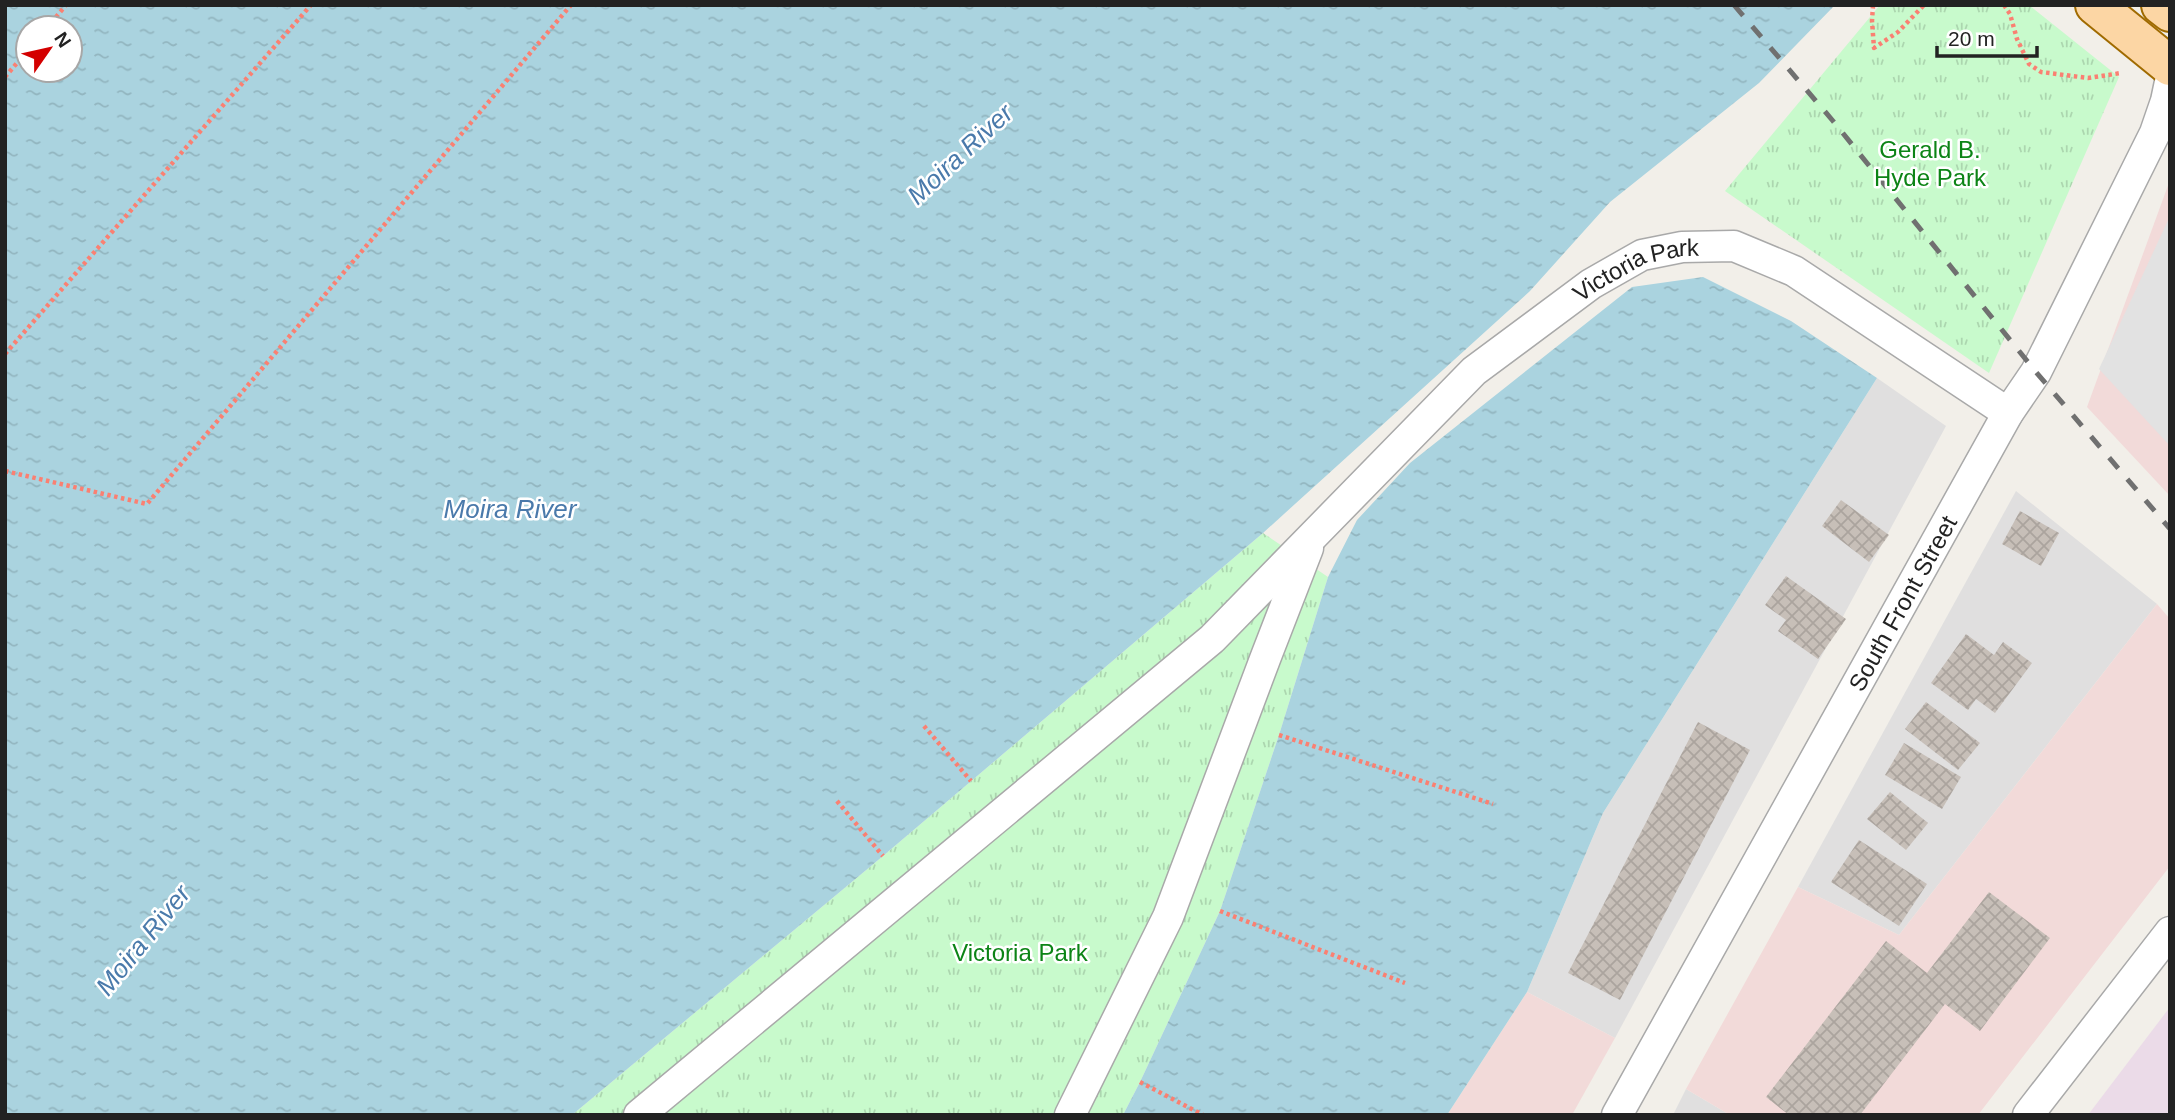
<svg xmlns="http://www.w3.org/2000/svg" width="2175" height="1120" font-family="Helvetica,sans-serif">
	<defs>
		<pattern id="park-tufts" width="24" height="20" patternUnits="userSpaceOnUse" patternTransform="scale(1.75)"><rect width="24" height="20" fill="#c8facc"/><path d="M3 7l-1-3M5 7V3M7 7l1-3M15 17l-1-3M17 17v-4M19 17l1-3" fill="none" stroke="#acd6af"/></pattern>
		<pattern id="water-ripples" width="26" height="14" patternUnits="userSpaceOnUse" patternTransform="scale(1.75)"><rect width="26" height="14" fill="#aad3df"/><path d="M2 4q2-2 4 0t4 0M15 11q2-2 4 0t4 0" fill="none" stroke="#92b5bf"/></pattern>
		<pattern id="building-cross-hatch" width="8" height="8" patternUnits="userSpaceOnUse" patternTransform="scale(1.75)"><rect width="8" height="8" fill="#c7bfb8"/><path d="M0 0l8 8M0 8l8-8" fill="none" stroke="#aba49e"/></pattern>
	</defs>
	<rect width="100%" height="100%" fill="#f2efe9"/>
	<g fill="#e0dfdf">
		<polygon points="1877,378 1946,426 1615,1038 1527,992 1603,813"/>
		<polygon points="2016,491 2157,604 1899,935 1798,887"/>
		<polygon points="1686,1089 1730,1115 1673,1115"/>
	</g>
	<g fill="#f2dad9">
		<polygon points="2170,180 2170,496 2087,407"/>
		<polygon points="2157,604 2170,619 2170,866 1978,1115 1730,1115 1686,1089 1798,887 1899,935"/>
		<polygon points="1527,992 1615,1038 1572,1115 1447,1115"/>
	</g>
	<polygon fill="#ebdbe8" points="2170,1007 2170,1115 2088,1115"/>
	<g fill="url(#park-tufts)">
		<polygon points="1880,5 2029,5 2119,77 1989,373 1725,191"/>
		<polygon points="1263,533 1328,577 1279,735 1220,911 1140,1082 1123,1115 572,1115 883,856"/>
	</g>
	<polygon fill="#e2e2e2" points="2170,216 2170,446 2099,369"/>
	<g fill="url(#water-ripples)" fill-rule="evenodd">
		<path d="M5 5H1835L1759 83 1610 202 1530 291 1263 533 883 856 572 1115H5ZM28 28H70V70H28Z"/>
		<polygon points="1703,277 1791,321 1877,378 1603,813 1527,992 1447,1115 1123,1115 1140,1082 1220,911 1279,735 1328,577 1357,520 1410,463 1632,287"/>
	</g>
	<g fill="url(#building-cross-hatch)">
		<polygon points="1841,500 1889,535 1869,562 1822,526"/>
		<polygon points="2020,511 2059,533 2041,566 2002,544"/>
		<polygon points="1786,576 1846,619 1818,659 1778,631 1786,620 1765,605"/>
		<polygon points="1966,634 1994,655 2003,642 2032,663 1995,713 1976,699 1968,710 1931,683"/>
		<polygon points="1926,702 1980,743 1958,770 1905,729"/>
		<polygon points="1698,722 1750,750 1620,1000 1568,973"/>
		<polygon points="1904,743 1961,777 1942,809 1885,775"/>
		<polygon points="1890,792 1928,823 1906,850 1867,819"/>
		<polygon points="1859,840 1927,884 1899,926 1831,882"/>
		<polygon points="1989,892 2050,938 1980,1031 1945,1004 1860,1115 1789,1115 1766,1097 1886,941 1927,973"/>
	</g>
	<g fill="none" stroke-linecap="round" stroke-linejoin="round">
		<defs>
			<g id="street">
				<path id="s1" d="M639 1115 1212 639 1474 371 1591 284 1642 255 1682 247 1734 246 1794 271 2008 413"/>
				<polyline points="1070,1115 1168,917 1265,659 1308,548"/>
				<path id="s2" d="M1617 1115 2008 413 2036 372 2155 133 2166 101 2170 82"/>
				<polyline points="2028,1115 2170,932"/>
			</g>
			<g id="primary">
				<polyline points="2095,5 2170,66"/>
				<polyline points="2161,5 2170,12"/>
			</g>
		</defs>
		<use href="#street" stroke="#a9a9a9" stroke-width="33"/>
		<use href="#primary" stroke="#a06b00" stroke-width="42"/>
		<g stroke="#fa8072" stroke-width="4.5" stroke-dasharray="3.5 3.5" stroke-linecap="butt">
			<polyline points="1873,5 1872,21 1874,48 1898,32 1924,5"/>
			<polyline points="2004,5 2010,14 2017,39 2029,64 2041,72 2088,78 2121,73"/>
			<polyline points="47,28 66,5"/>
			<polyline points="5,77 28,50"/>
			<polyline points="5,354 311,5"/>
			<polyline points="5,471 147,504 571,5"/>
			<polyline points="924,726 971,781"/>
			<polyline points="1279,735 1493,804"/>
			<polyline points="837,801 883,856"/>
			<polyline points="1220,911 1405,983"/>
			<polyline points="1140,1082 1203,1115"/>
		</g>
		<use href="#street" stroke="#fff" stroke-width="30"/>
		<use href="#primary" stroke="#fcd6a4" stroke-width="38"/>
		<polyline stroke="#707070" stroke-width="5" stroke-dasharray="14 14" stroke-linecap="butt" points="1734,5 1833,121 2036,372 2170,529"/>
	</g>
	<g text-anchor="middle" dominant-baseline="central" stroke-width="5" stroke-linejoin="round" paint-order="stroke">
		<g font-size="24" fill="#0c8416" stroke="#fff">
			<text x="1930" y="149">Gerald B.<tspan x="1930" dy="28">Hyde Park</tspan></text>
			<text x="1020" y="952">Victoria Park</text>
		</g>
		<g font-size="24" fill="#222" stroke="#fff">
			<text stroke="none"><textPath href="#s1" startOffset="1314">Victoria Park</textPath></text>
			<text stroke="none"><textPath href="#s2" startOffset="586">South Front Street</textPath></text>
		</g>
		<g font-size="26" font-style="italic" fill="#4a7aab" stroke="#fff">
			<text transform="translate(960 154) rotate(-43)">Moira River</text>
			<text x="510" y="509">Moira River</text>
			<text transform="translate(143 940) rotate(-51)">Moira River</text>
		</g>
	</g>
	<rect width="2175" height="1120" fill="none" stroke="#222222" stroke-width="14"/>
	<g transform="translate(49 49) rotate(56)"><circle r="33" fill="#ffffff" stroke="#a7a7a7" stroke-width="2"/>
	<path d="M0-5L12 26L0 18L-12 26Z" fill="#d40000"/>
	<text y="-10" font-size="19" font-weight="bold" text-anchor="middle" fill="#222222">N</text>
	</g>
	<path d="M1937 46v10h100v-10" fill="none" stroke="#222222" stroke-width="3.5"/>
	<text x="1948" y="46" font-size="21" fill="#222222" stroke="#ffffff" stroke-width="5" paint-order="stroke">20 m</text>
</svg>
